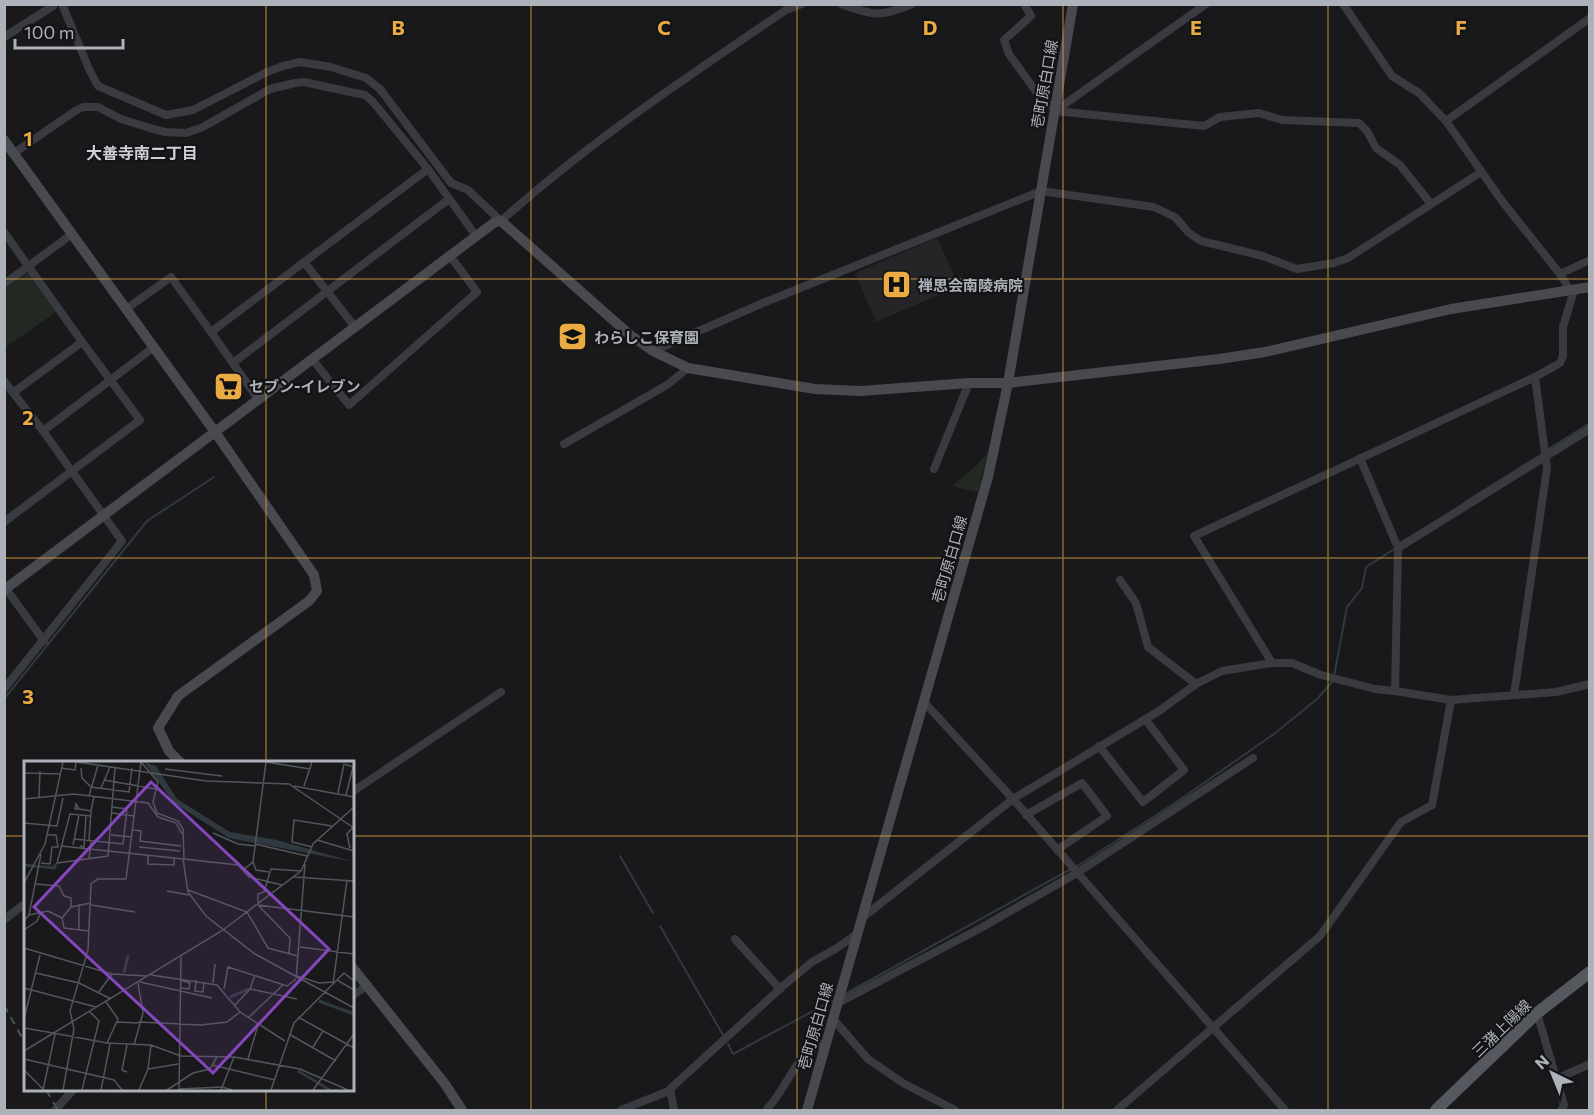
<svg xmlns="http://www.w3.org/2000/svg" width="1594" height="1115" font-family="Commissioner,'Noto Sans JP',sans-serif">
	<rect width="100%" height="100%" fill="#19191b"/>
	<polygon fill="#252528" points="937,238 959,286 876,322 855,273"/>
	<g fill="#212922">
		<polygon points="28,272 56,312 6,347 5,289"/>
		<polygon points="988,452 978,492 952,486 977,465"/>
	</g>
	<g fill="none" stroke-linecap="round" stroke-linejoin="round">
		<g stroke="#2f393f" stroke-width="2">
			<polyline points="1547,450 1590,423"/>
			<polyline points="1465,502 1542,454"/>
			<polyline points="1334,676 1347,607 1362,588 1366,567 1396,548"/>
			<polyline points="4,699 147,521 214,477"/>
			<polyline points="620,856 653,913"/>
			<polyline points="1076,867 1178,801 1274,734 1317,699 1333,681"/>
			<polyline points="660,926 723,1035"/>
			<polyline points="845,994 1071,869"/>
			<polyline points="728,1044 733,1054 832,1001"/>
		</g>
		<g stroke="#3a3b40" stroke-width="8">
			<path d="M62 4 89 69 98 86 166 115 193 110 267 72 283 66 300 62 331 67 366 78 380 89 451 183 468 190 501 221C589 142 687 77 786 10L802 4"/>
			<path d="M841 4C872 15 880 18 912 4"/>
			<polyline points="1024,4 1031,16 1004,40 1009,54 1045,104 1056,106"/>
			<polyline points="1343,4 1392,76 1419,93 1446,121 1502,201 1560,274 1570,290"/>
			<polyline points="4,37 53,6"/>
			<polyline points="1055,111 1204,126 1220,117 1259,113 1282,120 1359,123 1367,131 1376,148 1400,165 1431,204"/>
			<polyline points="1055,111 1206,4"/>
			<polyline points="1446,121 1590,18"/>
			<polyline points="14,153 75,111 83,107 98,107 121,119 153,129 165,132 186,133 203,127 270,89 295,83 304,82 355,93 365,95 373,102 428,169 476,236"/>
			<polyline points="4,232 80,339 140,420 4,522"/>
			<polyline points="304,262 355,327"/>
			<polyline points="1560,274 1590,260"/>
			<polyline points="4,284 72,234"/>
			<polyline points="126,309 171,277 211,332 428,169"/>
			<polyline points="211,332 258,399"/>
			<polyline points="653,351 763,303 1041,191 1154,207 1175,217 1189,233 1201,241 1263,256 1297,269 1334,263 1348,258 1481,172"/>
			<polyline points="312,359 349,405 477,292 450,256"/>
			<polyline points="233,363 449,199"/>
			<polyline points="4,381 43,431 122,541 4,689"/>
			<polyline points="14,392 82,342"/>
			<polyline points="43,431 154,347"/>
			<polyline points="564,444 667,385 688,368"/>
			<polyline points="1360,458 1398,548 1395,691"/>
			<polyline points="934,469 969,383"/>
			<polyline points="1398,548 1590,429"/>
			<polyline points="1120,580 1136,603 1148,647 1196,684"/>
			<polyline points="4,586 44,641"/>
			<polyline points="1272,663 1194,536 1535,377 1560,363 1563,356 1563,327 1574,290"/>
			<polyline points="1514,695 1547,468 1535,377"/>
			<polyline points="924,702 1013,799 1285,1110"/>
			<polyline points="1099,746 1143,802 1184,770 1145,719"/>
			<polyline points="352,792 501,692"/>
			<polyline points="1026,815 1082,783 1107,816 1057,850"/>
			<polyline points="862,918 1013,799 1159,711 1196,684 1222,671 1272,663 1292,663 1321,675 1375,689 1395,691 1451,700 1556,692 1590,684"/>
			<polyline points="4,920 23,905 26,906"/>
			<polyline points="735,939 780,989"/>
			<polyline points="352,996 368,985"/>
			<polyline points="838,1003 979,929 1077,873 1253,758"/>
			<polyline points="1537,1013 1564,1105 1561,1110"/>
			<polyline points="833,1019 868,1059 903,1083 955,1110"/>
			<polyline points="1556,1079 1590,1064"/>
			<path d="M767 1109C788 1088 796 1050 826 1042"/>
			<polyline points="55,1110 73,1090"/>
			<polyline points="621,1110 669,1091"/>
			<polyline points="674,1110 670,1089 783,986 812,962 837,948 858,933"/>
			<polyline points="1117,1110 1320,936 1401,822 1432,805 1451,700"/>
		</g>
		<g stroke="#484a50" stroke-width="10">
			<polyline points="4,140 215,432 314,575 317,591 309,601 178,696 158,728 169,751 180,762"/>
			<polyline points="4,590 495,222 501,221 630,335 653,351 688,368 815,389 860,391 969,383 1008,383 1219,359 1265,352 1451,309 1590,287"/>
			<polyline points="352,967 445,1084 462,1110"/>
			<polyline points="807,1110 988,477 1008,383 1073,4"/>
		</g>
		<polyline stroke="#56585f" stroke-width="12" points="1436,1110 1537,1013 1590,972"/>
		<g stroke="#4d4f55" stroke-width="2" stroke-dasharray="8 6" stroke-linecap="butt">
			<polyline points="4,1005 26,1045"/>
			<polyline points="46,1090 58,1110"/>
		</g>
	</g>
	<path fill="none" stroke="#eaab42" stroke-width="1.5" stroke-opacity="0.55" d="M266 4V762M531 4V1110M797 4V1110M1063 4V1110M1328 4V1110M4 279H1590M4 558H1590M4 836H26M352 836H1590M266 1090V1110"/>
	<defs>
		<symbol id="hospital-square" viewBox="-11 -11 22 22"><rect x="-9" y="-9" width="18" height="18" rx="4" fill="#eaab42" stroke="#141416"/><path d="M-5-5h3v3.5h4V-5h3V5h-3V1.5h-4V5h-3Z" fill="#111"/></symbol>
		<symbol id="school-square" viewBox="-11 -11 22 22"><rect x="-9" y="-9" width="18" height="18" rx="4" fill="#eaab42" stroke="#141416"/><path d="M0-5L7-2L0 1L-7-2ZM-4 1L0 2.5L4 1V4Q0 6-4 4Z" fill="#111"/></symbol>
		<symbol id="supermarket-square" viewBox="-11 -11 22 22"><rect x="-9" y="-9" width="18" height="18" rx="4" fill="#eaab42" stroke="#141416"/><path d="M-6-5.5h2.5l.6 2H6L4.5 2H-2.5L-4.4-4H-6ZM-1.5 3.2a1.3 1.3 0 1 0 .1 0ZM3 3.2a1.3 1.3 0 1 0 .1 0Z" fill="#111"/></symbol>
	</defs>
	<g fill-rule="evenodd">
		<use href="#hospital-square" x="880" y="268" width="33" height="33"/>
		<use href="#school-square" x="556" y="320" width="33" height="33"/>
		<use href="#supermarket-square" x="212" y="370" width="33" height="33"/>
	</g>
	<g text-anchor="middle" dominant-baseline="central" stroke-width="4.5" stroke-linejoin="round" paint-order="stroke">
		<g font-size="15" fill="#acb1ba" stroke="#141416">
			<text transform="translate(1044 84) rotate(-80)">壱町原白口線</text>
			<text transform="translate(949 559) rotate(-74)">壱町原白口線</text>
			<text transform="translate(815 1026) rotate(-74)">壱町原白口線</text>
			<text transform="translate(1501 1028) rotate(-44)">三潴上陽線</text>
		</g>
		<g font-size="15" font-weight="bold" fill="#acb1ba" stroke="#141416" text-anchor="start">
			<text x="918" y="285">禅思会南陵病院</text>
			<text x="594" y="337">わらしこ保育園</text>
			<text x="249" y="386">セブン-イレブン</text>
		</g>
		<g font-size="16" font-weight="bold" fill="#cdd0d6" stroke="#141416">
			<text x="142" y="152">大善寺南二丁目</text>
		</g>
	</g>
	<g transform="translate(24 761)">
		<rect width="330" height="330" fill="#19191b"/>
		<path d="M120 1 132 5 153 38 206 71 253 79 330 101 205 77 150 42Z" fill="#2f393f"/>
		<path fill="none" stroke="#2f393f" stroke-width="3" d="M0 104 30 107 32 103M100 212 104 194M206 236 225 228M295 240 330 253M274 310 306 329"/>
		<path fill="none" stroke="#54565b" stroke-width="1.5" d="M53 1 182 20 265 23 330 67M117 1 134 21 129 41 133 52 154 60 159 68 160 98 214 104 225 116 258 124M242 1 286 8M321 3 329 6 322 34M37 7 51 9 52 1M57 7 58 17 67 26 105 31 108 7M141 8 198 15M0 12 36 13M80 19 132 28M270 25 330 36M280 25 288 1M77 27 86 6M314 32 320 3M65 35 74 4M15 36 16 10M0 38 50 33 124 42 134 56 152 62 158 73M55 48H51L52 43 55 48 67 50 70 35M88 52 110 55M67 55 46 53 33 102 84 95 91 7M0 62 33 65 39 37M109 69 117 70 116 80 157 85M189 72 214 83 231 85M87 74 108 76M50 78 99 83 103 48 88 46M65 79 67 50M293 79 330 90M231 83 283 95M49 84 55 54M37 85 159 98 164 131 182 155 231 193 330 247M56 85 60 86 62 55M115 86 156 90M288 86 268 81 270 59 308 65M326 87 323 73 329 66M124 94V103L150 104V97M65 98 67 80M229 101 232 109 245 111M17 102 26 103 28 86H34L32 74H23M220 108 229 101 242 1M270 116 330 120M0 122 21 83 39 1M12 123 35 125 40 135 47 137V146M164 129 223 151 244 187 274 195M143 130 165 134M55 143V169M234 143V133L240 131 247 108 277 110M67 144 111 151M234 144 330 156M234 144 266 177 265 193M5 154 24 150 38 157M0 160 5 154 17 93M0 169 13 160 17 151M65 170 40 167 38 157 47 146 67 142M276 186 330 193M0 187 88 213M12 212 55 222 87 238M127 214 193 224 216 251 261 280M273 215 295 222 309 221M272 218 281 103M172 219 171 230 179 231 180 221M313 219 330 229M116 221 188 237M189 222 191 203M310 222 320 212 330 220M0 227 72 246M156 227 165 228 166 222 156 219M200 228 204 206 263 225 272 218M226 228 273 238M74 232 88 213 123 215M82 241 94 258 83 282M211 244 226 228 231 214M274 256 330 287M224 257 259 224M0 258 16 194M93 261 114 262M114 261 177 264 203 261 216 251M0 267 29 272M29 272 83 282 127 284 157 295 210 296 276 308 324 329M265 273 312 300M110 284 119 252 114 222M289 286 299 270M0 290 199 169 277 110 289 83 330 46M0 298 90 319 98 329M224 298 234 264M188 304 251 319M124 308 154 303M0 309 20 329M103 311 98 309 103 284M155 328 198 326 208 329M19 329 31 273M39 329 50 268 46 250 64 189 67 123 74 118H102L117 1M58 329 75 260 66 251M77 329 86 283M115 329 124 308 127 284M143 329 169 312 186 308 193 296M155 329 157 196M197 329 210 296M247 329 270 262 309 223 323 119M289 329 330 273"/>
		<path fill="#8547be" fill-opacity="0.15" stroke="#8547be" stroke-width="3" d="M127 21 305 188 189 312 10 146Z"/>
		<rect width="330" height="330" fill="none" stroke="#acb1ba" stroke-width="3"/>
	</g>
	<g font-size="20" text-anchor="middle" font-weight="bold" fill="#eaab42" stroke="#141416" stroke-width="4.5" stroke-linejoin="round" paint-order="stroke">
		<text x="398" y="35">B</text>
		<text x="664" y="35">C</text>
		<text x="930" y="35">D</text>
		<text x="1196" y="35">E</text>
		<text x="1461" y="35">F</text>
		<text x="28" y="146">1</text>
		<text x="28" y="425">2</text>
		<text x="28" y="704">3</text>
	</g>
	<rect width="1594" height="1115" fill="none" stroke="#acb1ba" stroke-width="12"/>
	<g transform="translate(1552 1073) rotate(317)" stroke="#141416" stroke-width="4.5" paint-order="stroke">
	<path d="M0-4.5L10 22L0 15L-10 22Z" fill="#acb1ba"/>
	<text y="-9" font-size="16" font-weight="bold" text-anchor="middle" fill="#acb1ba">N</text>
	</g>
	<path d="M15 39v9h108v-9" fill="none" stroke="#acb1ba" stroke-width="3"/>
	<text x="24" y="39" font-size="18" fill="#acb1ba" stroke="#141416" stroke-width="4.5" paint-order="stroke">100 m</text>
</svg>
